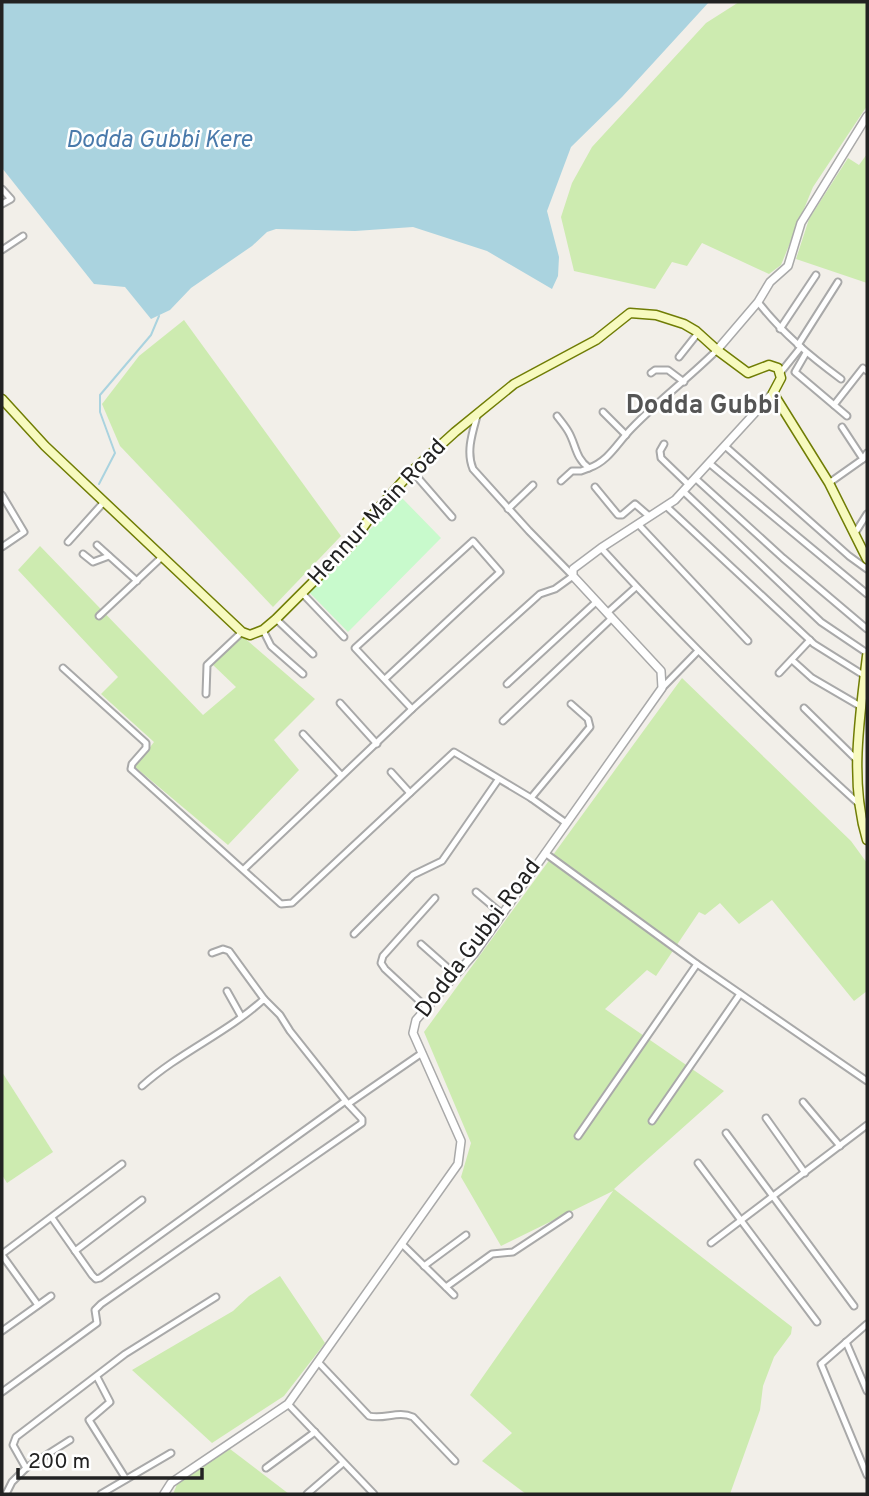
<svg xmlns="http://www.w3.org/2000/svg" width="869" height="1496" font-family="Overpass,sans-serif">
	<rect width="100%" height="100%" fill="#f2efe9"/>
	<g fill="#cdebb0">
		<polygon points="739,2 867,2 867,106 813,187 781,265 769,274 702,243 687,266 672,262 655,289 574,271 561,217 572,183 592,147 706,23"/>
		<polygon points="867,154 867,283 796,259 809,219 848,158 859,165"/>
		<polygon points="184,320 341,536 273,607 120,446 102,404 139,356"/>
		<polygon points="40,546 203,715 236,687 212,664 241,635 315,699 274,740 299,770 228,845 135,767 154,742 101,694 118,677 18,570"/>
		<polygon points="682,678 851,841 867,863 867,991 854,1001 772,900 739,924 720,903 705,915 699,912 656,976 647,970 605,1009 724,1091 614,1189 792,1327 791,1334 774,1357 763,1386 760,1410 730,1494 526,1494 482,1461 512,1433 470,1395 613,1191 501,1246 461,1177 471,1143 424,1032"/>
		<polygon points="2,1072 53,1152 7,1183 2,1175"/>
		<polygon points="280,1276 325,1343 284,1396 212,1443 132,1370 233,1311 249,1296"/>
		<polygon points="230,1449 289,1494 173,1494 178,1482"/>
	</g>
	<polygon fill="#c8facc" points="402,498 441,538 348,632 308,591"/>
	<polygon fill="#aad3df" points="2,2 709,2 622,97 571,147 547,211 559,257 558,276 552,289 487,251 413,227 355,231 276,229 267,232 252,246 191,288 170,310 151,319 125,287 94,284 2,168"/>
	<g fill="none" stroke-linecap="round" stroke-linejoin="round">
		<polyline stroke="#aad3df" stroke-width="2" points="99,484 115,453 100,412 100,395 151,335 159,316"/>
		<defs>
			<g id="minor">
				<polyline points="2,189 11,199 2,204"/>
				<polyline points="2,250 23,236"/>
				<path d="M758 302C782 333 810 356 841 379"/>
				<polyline points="780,329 816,275"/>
				<polyline points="798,345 838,282"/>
				<polyline points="806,353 795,372 847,416"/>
				<polyline points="679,357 698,333"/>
				<polyline points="781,372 801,347"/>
				<polyline points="651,373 655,370 668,370 684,382"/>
				<polyline points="834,405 863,368 867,371"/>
				<polyline points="603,412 626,435"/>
				<path d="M557 416C561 421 565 426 568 431 576 444 575 458 589 468 609 461 618 442 632 428 659 400 690 377 717 350"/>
				<polyline points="842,427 863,459"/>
				<polyline points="664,444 660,451 661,458 689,485"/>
				<polyline points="725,446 849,556 867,569"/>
				<polyline points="709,463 867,594"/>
				<polyline points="412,471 452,517"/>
				<polyline points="695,478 783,558 867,629"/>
				<polyline points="561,481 572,471 581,471 589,468"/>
				<polyline points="829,483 863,459 867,453"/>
				<polyline points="595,487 618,515 622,515 635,504 649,516"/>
				<polyline points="683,491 821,622 867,653"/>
				<polyline points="2,495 24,532 2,547"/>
				<polyline points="666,506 814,644 865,676"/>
				<polyline points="508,509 533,485"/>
				<polyline points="638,524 748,641"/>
				<polyline points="855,533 867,514"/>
				<polyline points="68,542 104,502"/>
				<polyline points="97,545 137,581"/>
				<path d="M601 548C683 638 769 722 859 804"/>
				<polyline points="83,554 93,562 109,556"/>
				<polyline points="302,593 344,637"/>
				<polyline points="607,613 636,587"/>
				<polyline points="99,616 163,556"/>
				<polyline points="276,619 313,654"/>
				<polyline points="263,630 271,646 303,674"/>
				<polyline points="792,660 812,678 860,706"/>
				<polyline points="63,668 146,743 146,748 132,764 131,769 281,904 292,903 454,752 531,798 566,823"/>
				<polyline points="779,673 810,640"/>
				<polyline points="385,679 500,572 473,541 355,648 412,709"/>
				<polyline points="507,684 596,602"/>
				<polyline points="662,688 697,652"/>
				<polyline points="206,694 207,665 242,632"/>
				<polyline points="340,703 377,744"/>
				<polyline points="804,708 857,760"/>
				<polyline points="503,721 612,618"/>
				<polyline points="303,734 341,775"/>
				<polyline points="391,772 410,793"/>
				<polyline points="531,798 590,727 588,719 571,704"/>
				<polyline points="545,853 697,964 867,1081"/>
				<path d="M244 869 412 709 540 594 555 589 573 576 529 531 473 469C466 452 472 434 477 416"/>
				<polyline points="476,892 502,914"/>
				<polyline points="354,934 413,875 442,861 498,780"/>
				<polyline points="421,944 456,975"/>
				<polyline points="212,953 223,949 229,951 264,999"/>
				<polyline points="227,991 241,1016"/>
				<polyline points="427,1008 385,969 381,963 383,956 435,898"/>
				<path d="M142 1086C180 1052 227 1033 264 999L280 1015 290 1031 348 1104 422 1053"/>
				<polyline points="803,1102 840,1146"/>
				<polyline points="766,1118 805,1173"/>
				<polyline points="652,1121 740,994"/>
				<polyline points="726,1133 854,1306"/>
				<polyline points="578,1136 697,964"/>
				<polyline points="698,1163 817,1322"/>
				<polyline points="52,1218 92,1275 96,1279 100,1278 344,1102"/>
				<polyline points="711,1243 867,1125"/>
				<polyline points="402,1244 454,1295"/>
				<polyline points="75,1251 142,1200"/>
				<polyline points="2,1254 122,1164"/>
				<polyline points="2,1255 38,1305"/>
				<polyline points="424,1266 466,1235"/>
				<polyline points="446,1287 492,1254 513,1252 569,1215"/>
				<polyline points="867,1324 821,1364 867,1475"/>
				<polyline points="2,1331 51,1296"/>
				<polyline points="846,1342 867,1391"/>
				<path d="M319 1363 369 1416C384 1420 398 1410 413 1417L455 1461"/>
				<polyline points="97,1377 110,1402 89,1420 126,1479"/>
				<polyline points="2,1392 97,1323 95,1310 101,1304 362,1123 362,1119 348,1104"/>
				<polyline points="288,1404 374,1494"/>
				<polyline points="26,1468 70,1440"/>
				<polyline points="266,1468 315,1432"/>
				<polyline points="6,1494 12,1482 26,1468 13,1445 16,1437 125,1354 216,1297"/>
				<polyline points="101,1494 171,1453"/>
				<polyline points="307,1494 343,1463"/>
			</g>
			<g id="tertiary">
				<polyline points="717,350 758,302 770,282 788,266 801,223 867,116"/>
				<polyline points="164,1494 171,1483 288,1404 458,1164 461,1141 413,1033 416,1020 474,954 662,688 661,671 573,576 573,569 601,548 675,500 773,393"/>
			</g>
			<g id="secondary">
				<polyline points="2,399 45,446 242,632 250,635 263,630 276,619 352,543 369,519 412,471 455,432 514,384 596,340 630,313 656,315 684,324 696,331 717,350 748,373 769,365 778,368 781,378 773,393 829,483 867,559"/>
				<path d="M867 656C860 717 849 781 867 840"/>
			</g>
		</defs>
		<use href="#minor" stroke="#a9a9a9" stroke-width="9"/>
		<use href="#tertiary" stroke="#a9a9a9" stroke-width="10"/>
		<use href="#secondary" stroke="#707d05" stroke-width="11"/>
		<use href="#minor" stroke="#fff" stroke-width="5"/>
		<use href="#tertiary" stroke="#fff" stroke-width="7"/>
		<use href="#secondary" stroke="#f7fabf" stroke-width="8"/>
	</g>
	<g text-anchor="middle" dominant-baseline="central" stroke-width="5" stroke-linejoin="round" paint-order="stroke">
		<g font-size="23" fill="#222" stroke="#fff">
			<text transform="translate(378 513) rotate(-47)">Hennur Main Road</text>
			<text transform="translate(479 939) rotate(-53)">Dodda Gubbi Road</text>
		</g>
		<g font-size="24" font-style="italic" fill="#4a7aab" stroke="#fff">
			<text x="159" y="141">Dodda Gubbi Kere</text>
		</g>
		<g font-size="26" font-weight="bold" fill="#555" stroke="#fff">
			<text x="703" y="406">Dodda Gubbi</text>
		</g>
	</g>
	<rect width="869" height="1496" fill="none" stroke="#222222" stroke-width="7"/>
	<path d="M18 1468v10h184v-10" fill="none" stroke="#222222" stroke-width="3.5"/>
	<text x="28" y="1468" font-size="21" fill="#222222" stroke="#ffffff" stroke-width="5" paint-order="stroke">200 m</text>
</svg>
